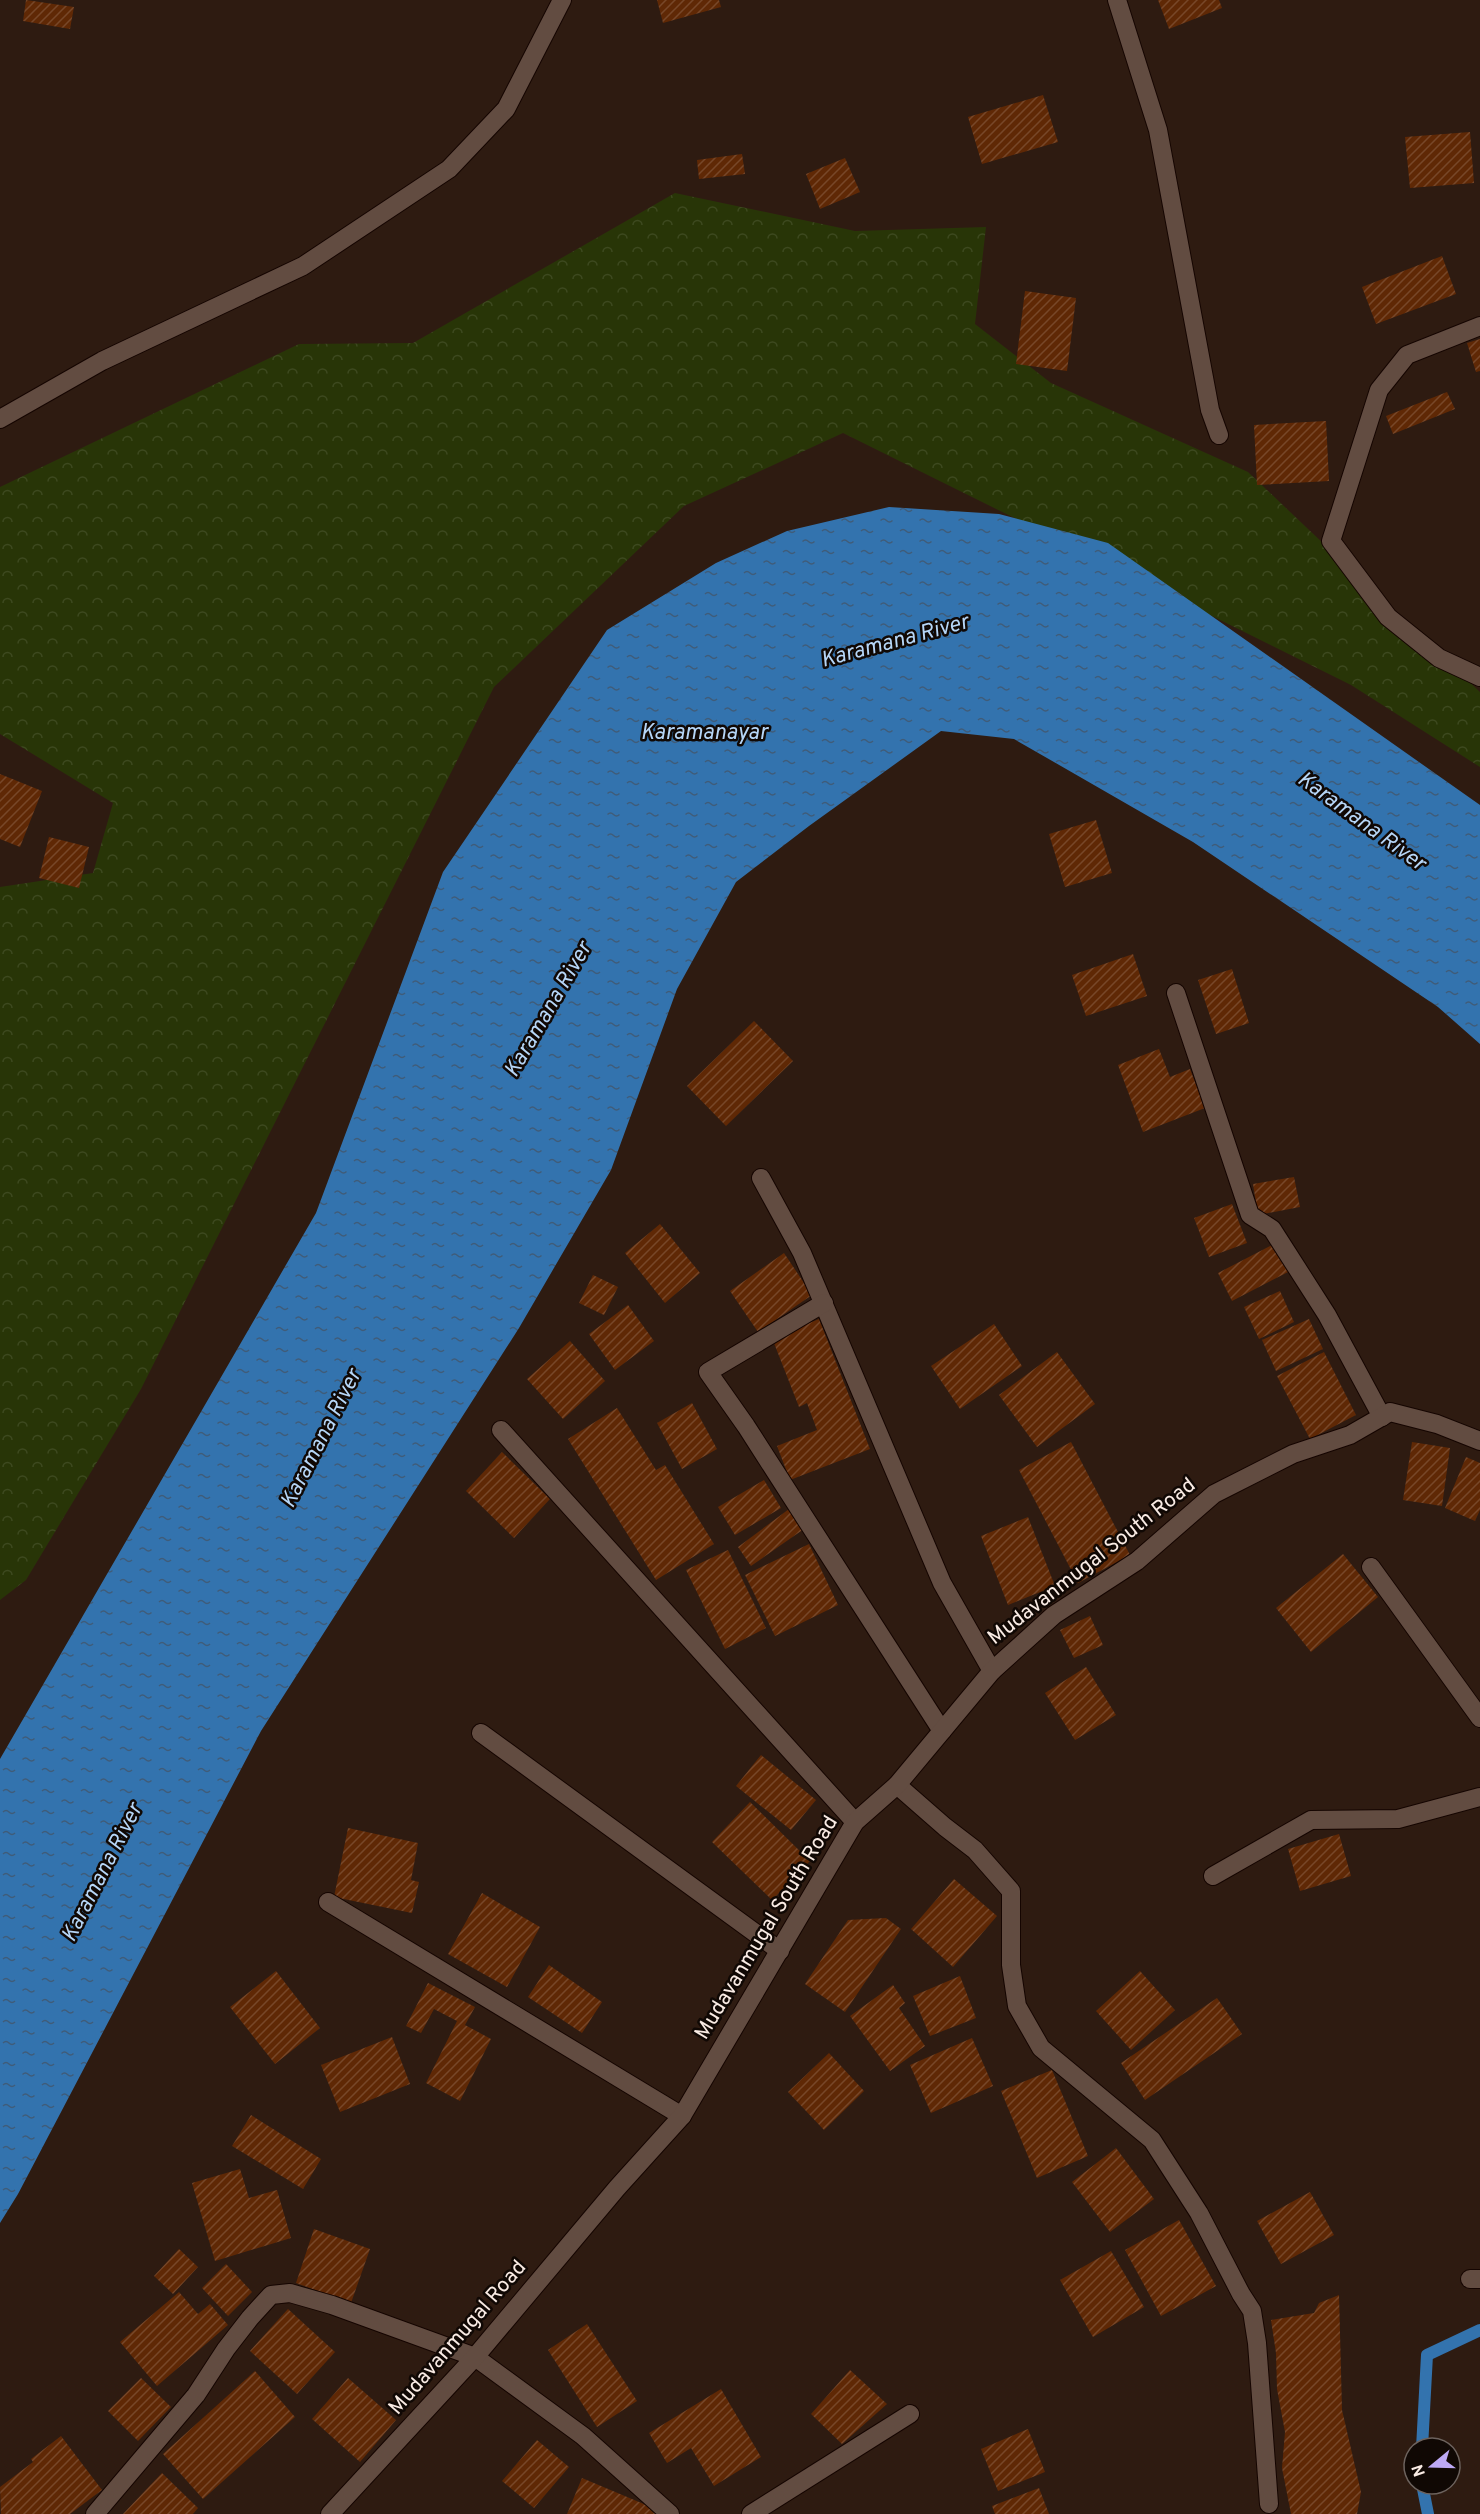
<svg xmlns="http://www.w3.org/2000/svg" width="1480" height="2514" font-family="Overpass,sans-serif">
	<defs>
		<pattern id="forest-crowns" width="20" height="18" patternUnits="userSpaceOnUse" patternTransform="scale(1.5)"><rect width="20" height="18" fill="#283507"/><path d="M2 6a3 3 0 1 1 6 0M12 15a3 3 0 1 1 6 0" fill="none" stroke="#3d491f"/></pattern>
		<pattern id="water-ripples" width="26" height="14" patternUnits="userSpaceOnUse" patternTransform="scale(1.5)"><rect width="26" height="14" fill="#3373ae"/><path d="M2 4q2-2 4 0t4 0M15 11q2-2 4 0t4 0" fill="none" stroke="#3f5c79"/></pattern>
		<pattern id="building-hatch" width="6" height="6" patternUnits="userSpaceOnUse" patternTransform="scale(1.5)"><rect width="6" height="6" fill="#5f2805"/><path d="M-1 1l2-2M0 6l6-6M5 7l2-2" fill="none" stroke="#774729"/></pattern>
	</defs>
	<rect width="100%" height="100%" fill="#2e1b11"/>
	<polygon fill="url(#forest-crowns)" points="675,193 855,231 986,227 975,324 1051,383 1248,472 1480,692 1480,767 1351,685 843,433 684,506 494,687 141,1389 26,1580 0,1600 0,887 93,873 113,803 0,734 0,487 299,344 413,343"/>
	<polygon fill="url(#water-ripples)" points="889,507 999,514 1108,543 1480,805 1480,1044 1438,1007 1193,842 1014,739 941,731 809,826 736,882 677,989 611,1170 519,1328 261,1731 18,2194 0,2223 0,1759 316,1213 443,872 607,630 716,563 787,531"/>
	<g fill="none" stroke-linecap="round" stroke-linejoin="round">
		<g stroke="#3373ae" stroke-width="12">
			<polyline points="1422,2448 1427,2355 1480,2330"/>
			<polyline points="1422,2484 1428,2514"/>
		</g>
	</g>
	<g fill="url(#building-hatch)">
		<polygon points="26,0 74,7 70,29 23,21"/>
		<polygon points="657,0 719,0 721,7 663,23"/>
		<polygon points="1158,0 1219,0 1222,8 1169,29"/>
		<polygon points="1043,95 1058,142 982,164 968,117"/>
		<polygon points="1470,132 1474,183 1410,188 1405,137"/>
		<polygon points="742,154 745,174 699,179 697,160"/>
		<polygon points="845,158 860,192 820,209 806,174"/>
		<polygon points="1442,256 1456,294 1376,324 1362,287"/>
		<polygon points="1025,291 1076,298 1067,371 1016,364"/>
		<polygon points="1480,339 1480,371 1476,372 1467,343"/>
		<polygon points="1447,392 1455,409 1393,434 1386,416"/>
		<polygon points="1326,421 1329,481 1257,485 1254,425"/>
		<polygon points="0,774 42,791 20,847 0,839"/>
		<polygon points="1096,820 1112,873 1065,887 1049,834"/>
		<polygon points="49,837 89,847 79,888 39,878"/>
		<polygon points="1133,954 1147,996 1086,1016 1072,975"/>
		<polygon points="1232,969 1249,1023 1216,1034 1198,980"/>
		<polygon points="754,1021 793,1061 726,1126 687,1086"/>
		<polygon points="1159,1049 1170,1077 1190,1069 1205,1108 1143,1132 1118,1065"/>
		<polygon points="1294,1177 1300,1207 1258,1215 1253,1184"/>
		<polygon points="1232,1204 1247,1243 1209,1257 1194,1218"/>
		<polygon points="660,1224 700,1273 665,1303 625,1253"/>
		<polygon points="1278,1242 1292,1270 1232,1301 1218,1273"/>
		<polygon points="784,1253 812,1295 758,1332 730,1291"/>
		<polygon points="593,1275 618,1287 604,1315 579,1303"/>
		<polygon points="1280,1291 1294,1322 1259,1339 1244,1307"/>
		<polygon points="628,1305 654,1341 615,1370 589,1334"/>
		<polygon points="819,1319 870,1449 790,1480 777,1446 817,1430 807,1403 799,1407 772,1338"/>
		<polygon points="1309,1319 1323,1349 1276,1371 1262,1340"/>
		<polygon points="994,1324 1022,1366 960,1409 931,1366"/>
		<polygon points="570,1341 605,1381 563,1419 527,1379"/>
		<polygon points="1057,1352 1095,1404 1037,1447 999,1395"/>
		<polygon points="1324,1352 1356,1415 1310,1439 1277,1376"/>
		<polygon points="692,1403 717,1449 682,1469 657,1423"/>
		<polygon points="617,1408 656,1470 665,1465 714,1544 656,1580 568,1439"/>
		<polygon points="1071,1442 1130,1555 1078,1583 1019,1470"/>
		<polygon points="1412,1442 1450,1448 1442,1506 1403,1500"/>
		<polygon points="502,1452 550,1499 514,1538 466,1491"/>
		<polygon points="1466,1457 1480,1463 1480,1510 1475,1521 1445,1508"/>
		<polygon points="764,1480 781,1508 735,1535 718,1507"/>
		<polygon points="789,1509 804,1529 751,1566 738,1547"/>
		<polygon points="1028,1517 1055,1586 1008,1605 981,1536"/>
		<polygon points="809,1544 838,1605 775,1636 745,1575"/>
		<polygon points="728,1550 766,1628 725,1649 686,1570"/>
		<polygon points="1343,1554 1378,1597 1311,1652 1276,1608"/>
		<polygon points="1090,1616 1103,1645 1074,1658 1060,1630"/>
		<polygon points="1086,1667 1116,1715 1075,1740 1045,1693"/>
		<polygon points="761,1755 816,1800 791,1830 736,1786"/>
		<polygon points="750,1802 810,1861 772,1900 712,1842"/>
		<polygon points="348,1828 418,1843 411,1880 419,1882 412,1913 334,1897"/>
		<polygon points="1339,1834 1351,1876 1300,1891 1288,1849"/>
		<polygon points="954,1879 997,1916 953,1967 911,1929"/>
		<polygon points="482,1893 540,1927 507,1987 448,1954"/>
		<polygon points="886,1918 901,1929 845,2012 805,1984 848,1920"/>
		<polygon points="549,1965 602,2002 582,2033 528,1997"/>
		<polygon points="276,1971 320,2028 275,2064 230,2007"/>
		<polygon points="1140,1971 1175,2010 1131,2050 1096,2011"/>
		<polygon points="960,1976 976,2018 930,2036 913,1996"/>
		<polygon points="428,1983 475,2007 465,2025 491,2039 460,2101 426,2083 457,2021 434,2009 421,2033 406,2026"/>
		<polygon points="893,1985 905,2003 899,2008 925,2046 890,2071 850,2016"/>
		<polygon points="1217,1998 1242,2034 1145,2100 1121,2063"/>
		<polygon points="392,2037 410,2084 340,2112 321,2065"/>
		<polygon points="972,2038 993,2086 931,2113 910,2065"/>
		<polygon points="829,2053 864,2091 824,2130 788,2092"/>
		<polygon points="1052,2070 1088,2156 1037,2178 1001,2091"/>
		<polygon points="251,2115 321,2159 303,2189 232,2146"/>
		<polygon points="1116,2148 1154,2199 1110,2232 1072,2182"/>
		<polygon points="240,2169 249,2198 277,2190 291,2238 215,2261 192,2183"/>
		<polygon points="1310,2192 1334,2235 1281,2264 1257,2221"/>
		<polygon points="1179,2220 1216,2286 1161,2316 1125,2250"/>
		<polygon points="314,2229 370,2249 351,2303 296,2283"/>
		<polygon points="179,2249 198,2267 173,2294 154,2276"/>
		<polygon points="1111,2251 1144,2307 1093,2337 1060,2280"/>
		<polygon points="226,2264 252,2292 228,2316 202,2288"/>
		<polygon points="179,2292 198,2314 210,2304 228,2325 157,2386 120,2342"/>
		<polygon points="1339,2295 1342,2410 1361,2492 1357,2514 1291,2514 1282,2468 1285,2432 1277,2389 1276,2353 1271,2320 1314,2313 1319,2303"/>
		<polygon points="288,2309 335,2352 297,2394 250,2351"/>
		<polygon points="587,2324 637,2401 597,2427 548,2350"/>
		<polygon points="850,2370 887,2404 842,2444 811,2414"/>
		<polygon points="255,2371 295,2417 203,2499 163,2454"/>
		<polygon points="141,2378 171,2407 138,2441 108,2411"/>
		<polygon points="348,2378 396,2420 360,2462 312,2419"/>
		<polygon points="721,2389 761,2457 714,2486 691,2448 667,2463 649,2433"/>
		<polygon points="1028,2429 1045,2472 998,2491 981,2449"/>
		<polygon points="61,2436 102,2490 70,2514 1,2514 0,2487 33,2462 31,2459"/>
		<polygon points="537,2440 569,2467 534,2508 502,2481"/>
		<polygon points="162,2473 198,2508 193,2514 123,2514"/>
		<polygon points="582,2478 658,2510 657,2514 567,2514"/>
		<polygon points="1039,2488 1049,2514 995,2514 992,2506"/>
	</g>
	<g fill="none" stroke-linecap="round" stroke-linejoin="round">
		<defs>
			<g id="minor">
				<polyline points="1117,0 1158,130 1210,410 1219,435"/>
				<polyline points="1480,326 1407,355 1379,390 1331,541 1388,617 1439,658 1480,677"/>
				<polyline points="0,419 102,361 303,266 449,169 506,109 562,0"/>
				<polyline points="1176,993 1250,1215 1272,1229 1327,1315 1382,1417"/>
				<polyline points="761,1178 802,1253 942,1583 992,1671"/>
				<polyline points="824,1303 708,1372 746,1426 942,1731"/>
				<polyline points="501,1430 855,1822"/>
				<polyline points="1371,1567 1480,1718"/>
				<polyline points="481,1733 780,1951"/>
				<polyline points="897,1785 945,1827 975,1850 1011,1891 1011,1965 1017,2006 1041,2048 1152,2140 1199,2213 1241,2294 1252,2311 1257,2343 1269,2504"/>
				<polyline points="1213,1876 1311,1820 1398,1819 1480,1797"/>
				<polyline points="328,1902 682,2116"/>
				<polyline points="1470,2279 1480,2279"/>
				<polyline points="95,2514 196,2395 226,2349 250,2318 271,2295 290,2293 332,2305 475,2357 583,2436 670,2514"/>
				<polyline points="330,2514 475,2357 617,2188 682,2116 855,1822 897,1785 992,1671 1054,1615 1137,1561 1214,1494 1293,1454 1350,1435 1390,1412 1437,1424 1480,1441"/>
				<polyline points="751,2514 910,2414"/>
			</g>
		</defs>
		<use href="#minor" stroke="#150501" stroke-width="20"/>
		<use href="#minor" stroke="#624c41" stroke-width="18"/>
	</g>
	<g text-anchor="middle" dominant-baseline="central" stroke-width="5" stroke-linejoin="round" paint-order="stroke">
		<g font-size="21" fill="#f9ebe4" stroke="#100804">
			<text transform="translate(1092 1562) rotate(-38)">Mudavanmugal South Road</text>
			<text transform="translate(767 1928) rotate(-59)">Mudavanmugal South Road</text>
			<text transform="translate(458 2338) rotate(-49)">Mudavanmugal Road</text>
		</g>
		<g font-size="22" font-style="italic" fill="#b6d6f7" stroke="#100804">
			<text transform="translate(895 642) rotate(-15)">Karamana River</text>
			<text x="704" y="733">Karamanayar</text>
			<text transform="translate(1361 822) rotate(36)">Karamana River</text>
			<text transform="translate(549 1010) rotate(-60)">Karamana River</text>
			<text transform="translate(322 1439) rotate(-63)">Karamana River</text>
			<text transform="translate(103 1873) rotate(-63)">Karamana River</text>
		</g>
	</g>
	<g transform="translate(1432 2466) rotate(251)"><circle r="28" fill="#100804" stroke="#6d635e" stroke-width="1.5"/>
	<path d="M0-4.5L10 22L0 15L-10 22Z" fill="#bda9f5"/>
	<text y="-9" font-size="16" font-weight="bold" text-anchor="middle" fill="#f9ebe4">N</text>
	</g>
</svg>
